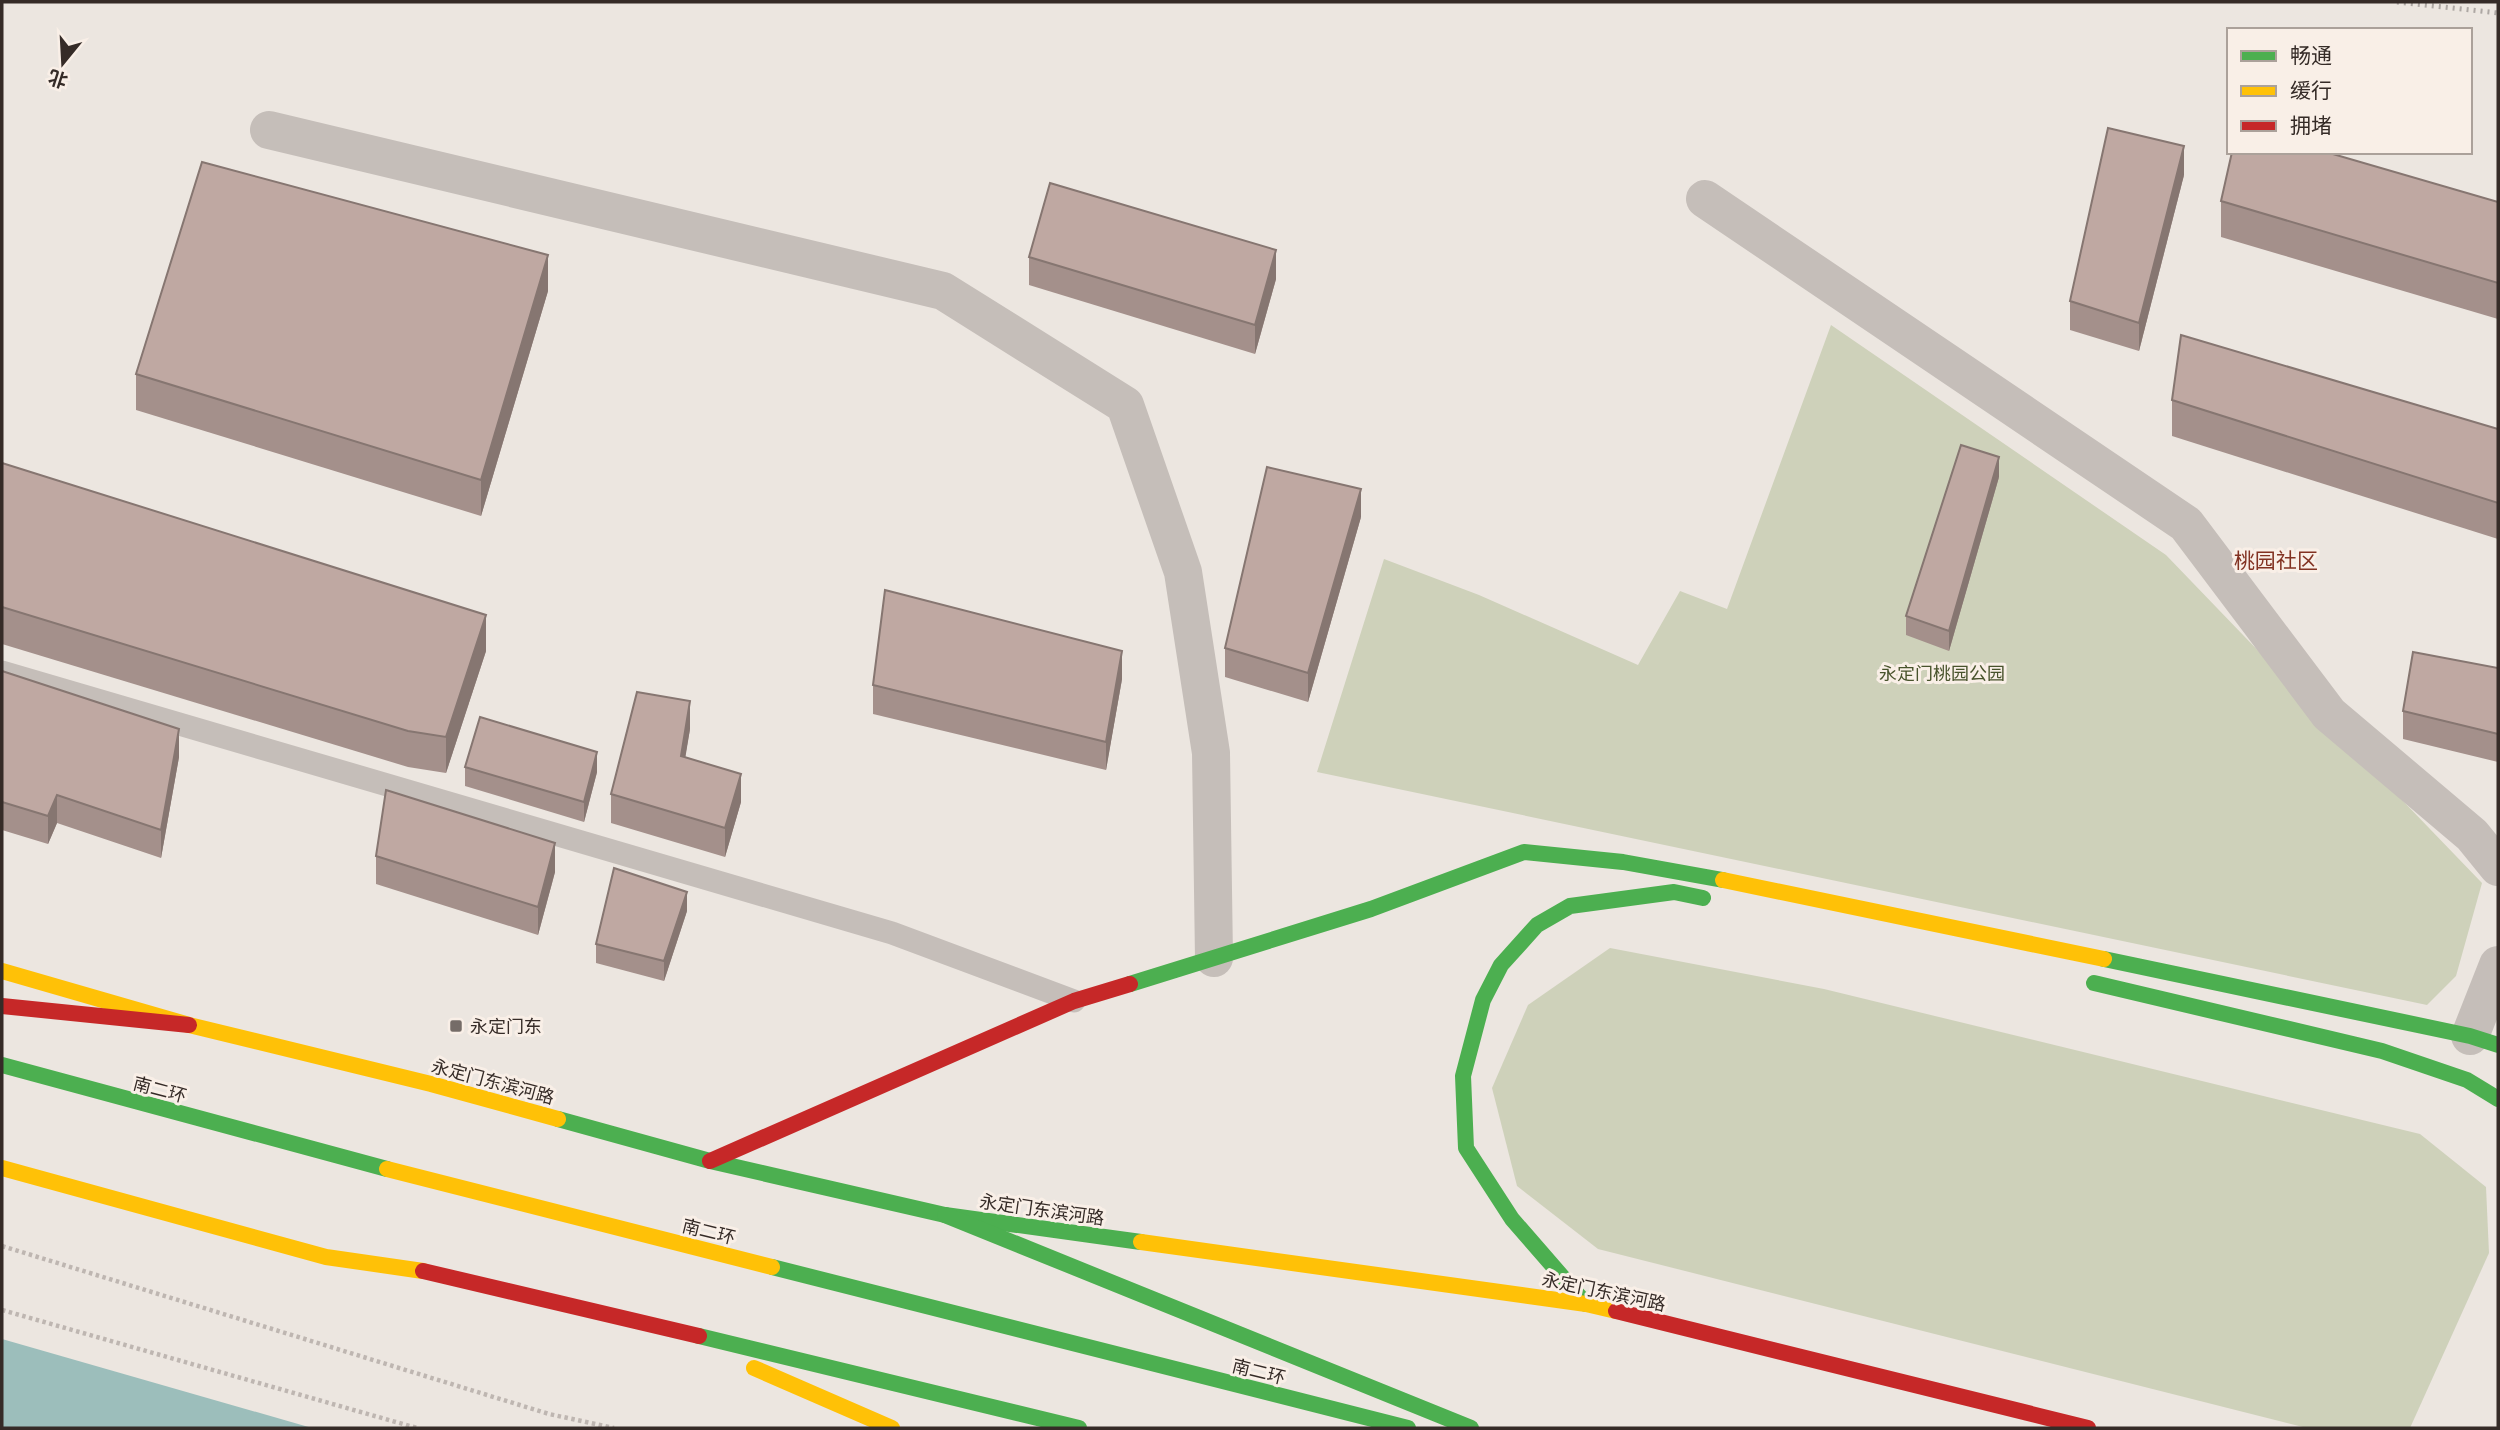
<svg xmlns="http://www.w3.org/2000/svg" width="2500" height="1430" font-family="Barlow,'Noto Sans SC',sans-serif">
	<rect width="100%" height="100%" fill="#ece6e0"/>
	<g fill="#ced1ba">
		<polygon points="1831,325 2166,555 2482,883 2456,976 2427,1005 1317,772 1384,559 1479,595 1638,665 1680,591 1727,609"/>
		<polygon points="1610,948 1824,989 2420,1134 2486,1187 2489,1253 2410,1428 2307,1428 1598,1249 1517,1186 1492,1088 1528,1005"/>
	</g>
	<polygon fill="#9cbebb" points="2,1339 312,1428 2,1428"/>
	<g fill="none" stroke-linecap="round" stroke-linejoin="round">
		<g stroke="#beb6b1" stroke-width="4.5" stroke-dasharray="3.5 3.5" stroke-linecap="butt">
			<polyline points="2,1246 549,1414 614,1428"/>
			<polyline points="2,1310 417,1428"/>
		</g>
		<polyline stroke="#c5beb9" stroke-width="23" points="2,672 892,933 1074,1001"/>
		<g stroke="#c5beb9" stroke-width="38">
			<polyline points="269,130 943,291 1125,405 1183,572 1211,753 1214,958"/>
			<polyline points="1705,199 2186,524 2329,714 2472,835 2498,867"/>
			<polyline points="2470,1036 2498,965"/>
		</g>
		<g stroke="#4caf50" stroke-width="16">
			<polyline points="2104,959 2470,1036 2498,1045"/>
			<polyline points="2094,983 2382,1051 2467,1080 2498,1099"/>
			<polyline points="1130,984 1371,909 1524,852 1623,862 1723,880"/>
			<polyline points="2,1065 387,1169"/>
			<polyline points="558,1119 710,1161 945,1215 1141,1242"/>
			<polyline points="945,1215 1471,1428"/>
			<polyline points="772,1267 1408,1428"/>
			<polyline points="1586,1304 1512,1219 1466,1148 1463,1076 1483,1000 1501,965 1537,925 1570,906 1674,892 1703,898"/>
			<polyline points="699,1336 1079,1428"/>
		</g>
		<g stroke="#ffc107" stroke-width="16">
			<polyline points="1723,880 2104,959"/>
			<polyline points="2,971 189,1025 431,1084 558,1119"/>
			<polyline points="2,1168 326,1257 423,1271"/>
			<polyline points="387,1169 772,1267"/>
			<polyline points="1141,1242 1586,1304 1616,1311"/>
			<polyline points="754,1368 892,1428"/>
		</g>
		<g stroke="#c62828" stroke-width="16">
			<polyline points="2,1006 189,1025"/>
			<polyline points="710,1161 1074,1001 1130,984"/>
			<polyline points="423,1271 699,1336"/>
			<polyline points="1616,1311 2088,1428"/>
		</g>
		<polyline stroke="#ada7a3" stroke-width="5" stroke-dasharray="2 5" stroke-linecap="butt" points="2397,2 2498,13"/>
	</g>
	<g fill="#a4908b">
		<polygon points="2184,175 2139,351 2070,330 2070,301"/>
		<polygon points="2221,201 2498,202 2498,319 2221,237"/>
		<polygon points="1029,257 1276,279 1255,354 1029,285"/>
		<polygon points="548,291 481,516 136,410 136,374"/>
		<polygon points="2172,400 2498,429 2498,539 2172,436"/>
		<polygon points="2,463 486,651 446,773 408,767 2,644"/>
		<polygon points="1999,477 1949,651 1906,635 1906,616"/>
		<polygon points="1361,517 1308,702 1225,677 1225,648"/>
		<polygon points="2498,668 2498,762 2403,739 2403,711"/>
		<polygon points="2,671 179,757 161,858 57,823 48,844 2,830"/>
		<polygon points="1122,679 1106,770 873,714 873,685"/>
		<polygon points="690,729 685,757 741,802 725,857 611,823 611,794"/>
		<polygon points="465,767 597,772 584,822 465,786"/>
		<polygon points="376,856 555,872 538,935 376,884"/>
		<polygon points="687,911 664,981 596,963 596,944"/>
	</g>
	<g fill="#867671">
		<polygon points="2184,146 2184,175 2139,351 2139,323"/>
		<polygon points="1276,250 1276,279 1255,354 1255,325"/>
		<polygon points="548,255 548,291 481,516 481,480"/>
		<polygon points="1999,457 1999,477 1949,651 1949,631"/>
		<polygon points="1361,489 1361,517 1308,702 1308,673"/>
		<polygon points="486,615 486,651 446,773 446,737"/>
		<polygon points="1122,651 1122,679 1106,770 1106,742"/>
		<polygon points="690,701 690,729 681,784 681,756"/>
		<polygon points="179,729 179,757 161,858 161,830"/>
		<polygon points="597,752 597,772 584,822 584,802"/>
		<polygon points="741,774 741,802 725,857 725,828"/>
		<polygon points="57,795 57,823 48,844 48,816"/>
		<polygon points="555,843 555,872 538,935 538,907"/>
		<polygon points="687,892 687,911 664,981 664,961"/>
	</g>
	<g fill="#bfa8a2" stroke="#867671" stroke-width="2">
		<polygon points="2108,128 2184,146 2139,323 2070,301"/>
		<polygon points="2232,152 2326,152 2498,202 2498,283 2221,201"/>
		<polygon points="202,162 548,255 481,480 136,374"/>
		<polygon points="1050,183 1276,250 1255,325 1029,257"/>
		<polygon points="2181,335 2498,429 2498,503 2172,400"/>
		<polygon points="1961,445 1999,457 1949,631 1906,616"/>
		<polygon points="2,463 486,615 446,737 408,731 2,607"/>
		<polygon points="1267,467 1361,489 1308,673 1225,648"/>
		<polygon points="885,590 1122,651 1106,742 873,685"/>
		<polygon points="2413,652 2498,668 2498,734 2403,711"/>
		<polygon points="2,671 179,729 161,830 57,795 48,816 2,802"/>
		<polygon points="637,692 690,701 681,756 741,774 725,828 611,794"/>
		<polygon points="480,717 597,752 584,802 465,767"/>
		<polygon points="386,790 555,843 538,907 376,856"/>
		<polygon points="614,868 687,892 664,961 596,944"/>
	</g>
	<rect fill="#756c68" stroke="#f9efe7" stroke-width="2.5" x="449" y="1019" width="14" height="14" rx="3.5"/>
	<g text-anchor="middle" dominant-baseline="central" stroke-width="6" stroke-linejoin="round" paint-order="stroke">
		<g font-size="18" fill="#48532c" stroke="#f9efe7">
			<text x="1942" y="673">永定门桃园公园</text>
		</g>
		<g font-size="18" fill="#352b27" stroke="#f9efe7" text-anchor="start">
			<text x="470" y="1026">永定门东</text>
		</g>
		<g font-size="18" fill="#352b27" stroke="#f9efe7">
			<text transform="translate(493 1081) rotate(15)">永定门东滨河路</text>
			<text transform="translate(160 1089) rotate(15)">南二环</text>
			<text transform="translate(1042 1209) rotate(8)">永定门东滨河路</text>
			<text transform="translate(709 1231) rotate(14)">南二环</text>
			<text transform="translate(1604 1291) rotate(12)">永定门东滨河路</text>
			<text transform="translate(1259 1371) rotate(14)">南二环</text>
		</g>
		<g font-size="21" fill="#823222" stroke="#f9efe7">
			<text x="2276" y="559">桃园社区</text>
		</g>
	</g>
	<rect width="2500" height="1430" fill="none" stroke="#352b27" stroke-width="7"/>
	<rect x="2227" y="28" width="245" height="126" fill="#f9efe7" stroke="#aba19a" stroke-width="2"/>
	<rect x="2241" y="51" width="35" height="10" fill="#4caf50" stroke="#aba19a" stroke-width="2"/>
	<text x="2290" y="63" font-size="21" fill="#352b27">畅通</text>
	<rect x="2241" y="86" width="35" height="10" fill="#ffc107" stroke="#aba19a" stroke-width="2"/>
	<text x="2290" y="98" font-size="21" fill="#352b27">缓行</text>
	<rect x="2241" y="121" width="35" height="10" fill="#c62828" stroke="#aba19a" stroke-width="2"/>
	<text x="2290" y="133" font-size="21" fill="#352b27">拥堵</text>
	<g transform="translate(63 63) rotate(198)" stroke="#f9efe7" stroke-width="5" paint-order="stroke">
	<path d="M0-5L12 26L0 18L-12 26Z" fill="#352b27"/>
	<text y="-10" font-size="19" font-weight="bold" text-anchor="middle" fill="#352b27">北</text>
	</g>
</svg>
